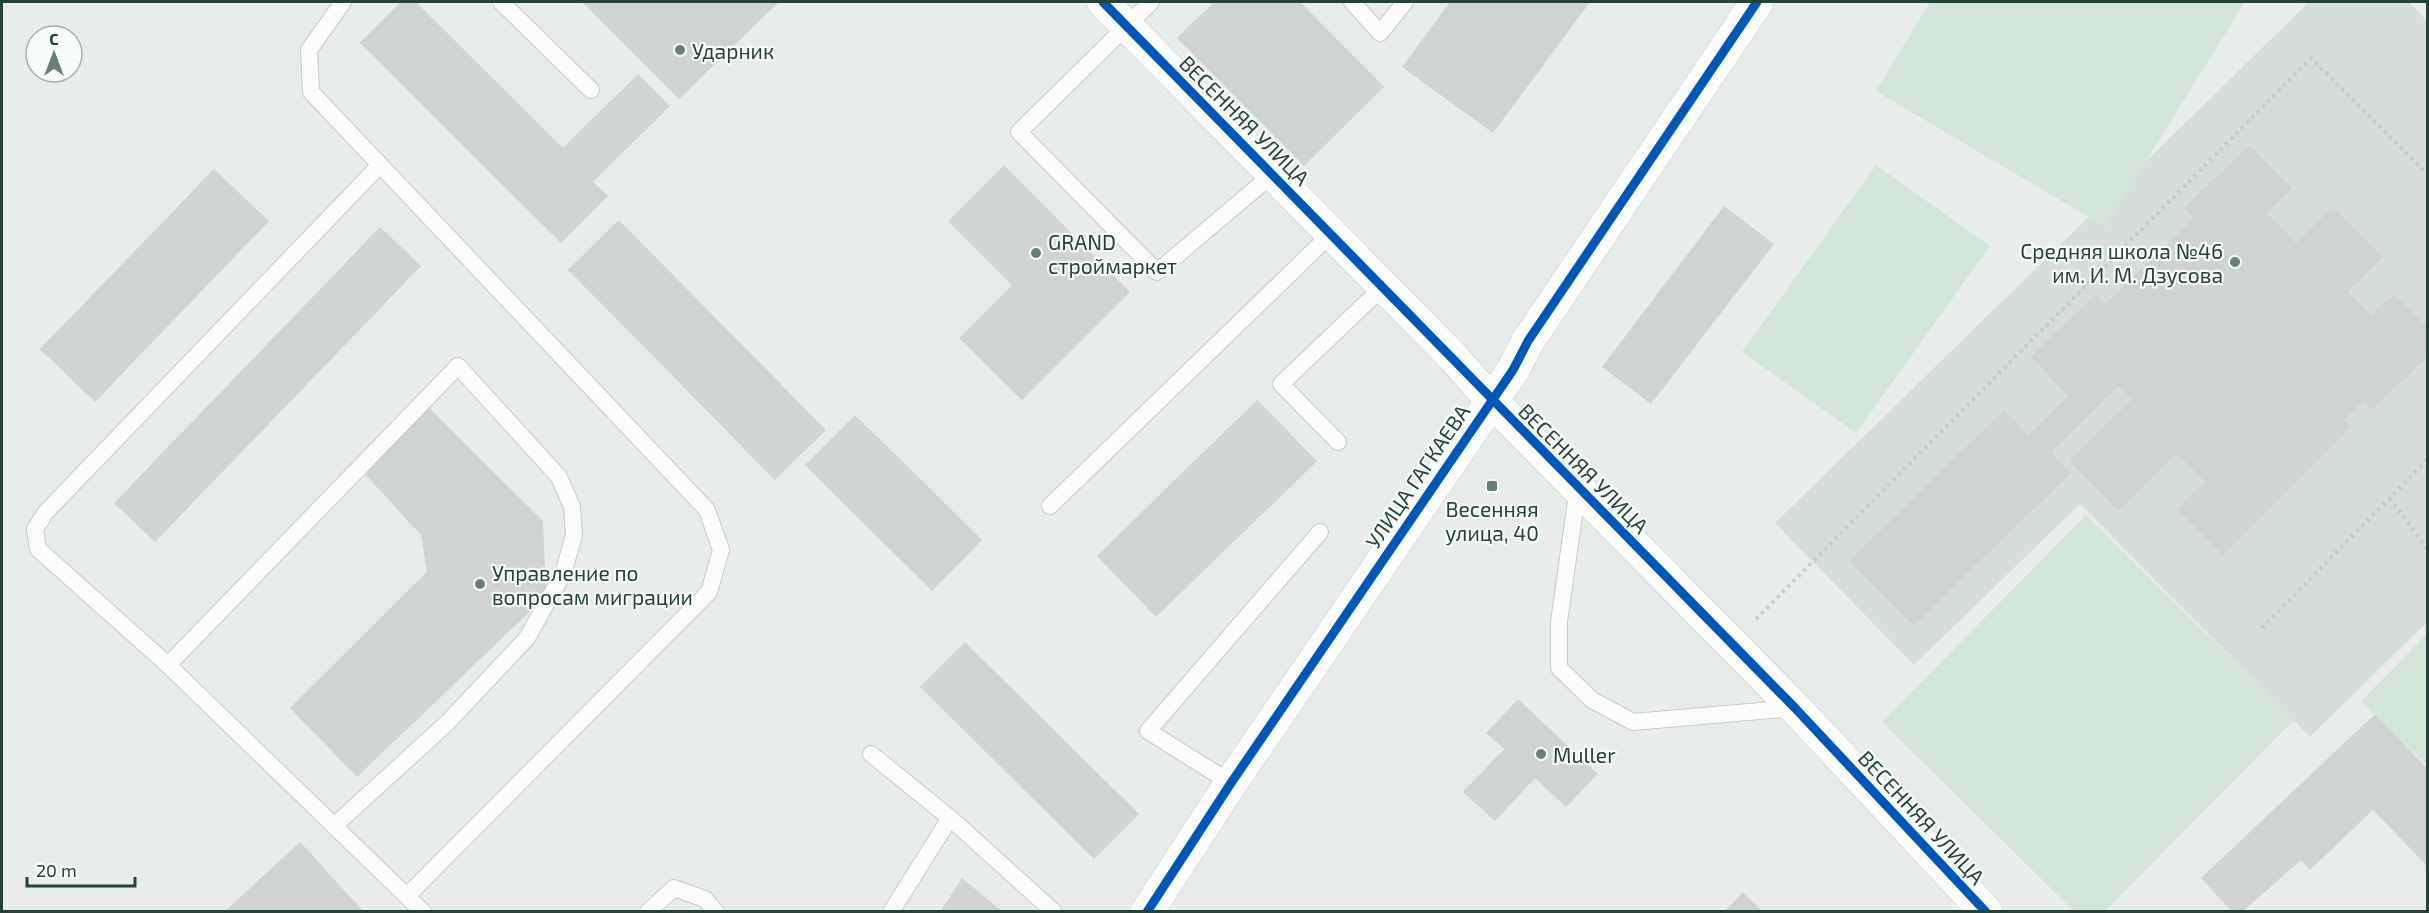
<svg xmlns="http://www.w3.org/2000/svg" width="2429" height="913" font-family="'Exo 2',sans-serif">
	<rect width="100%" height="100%" fill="#e8edeb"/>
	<polygon fill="#d6dedb" points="2309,2 2409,2 2427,21 2427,622 2310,737 2080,504 1914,665 1775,523"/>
	<g fill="#d1e6d8">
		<polygon points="1930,2 2245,2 2105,227 1876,91"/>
		<polygon points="1876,165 1990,246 1856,433 1742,352"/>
		<polygon points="2086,515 2294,720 2104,912 2074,911 1882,722"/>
		<polygon points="2427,634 2427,766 2361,701"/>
	</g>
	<g fill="#cfd4d2">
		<polygon points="401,2 416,2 563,148 638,74 670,106 593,182 608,196 561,243 360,43"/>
		<polygon points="582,2 779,2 679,99"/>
		<polygon points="1214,2 1300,2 1384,87 1304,166 1177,38"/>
		<polygon points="1450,2 1590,2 1493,133 1402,67"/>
		<polygon points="2249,145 2292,189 2267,213 2296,243 2333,206 2383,257 2348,291 2371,315 2394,294 2428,328 2428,356 2372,410 2364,401 2344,420 2351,427 2223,555 2177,509 2205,482 2177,454 2118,511 2069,461 2132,399 2119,386 2051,452 2071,473 1913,626 1849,561 2004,410 2028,435 2068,396 2031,357 2096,294 2105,304 2194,218 2184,208"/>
		<polygon points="1004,165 1130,292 1022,400 959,338 1012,285 948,221"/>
		<polygon points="214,169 269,221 95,402 40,349"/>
		<polygon points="1724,206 1774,244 1651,404 1602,367"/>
		<polygon points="619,220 826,430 775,480 568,270"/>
		<polygon points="380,227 421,266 155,542 114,503"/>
		<polygon points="1257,400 1317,461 1156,617 1097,556"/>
		<polygon points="427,406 543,521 546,596 357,777 290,708 427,572 421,535 362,471"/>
		<polygon points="855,415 982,540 932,591 805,465"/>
		<polygon points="965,642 1139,814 1094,859 920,687"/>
		<polygon points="1518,699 1598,774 1566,807 1535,778 1495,821 1463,792 1504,749 1486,733"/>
		<polygon points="2375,714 2428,769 2428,867 2373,810 2310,870 2301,860 2242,912 2232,912 2201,878"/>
		<polygon points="300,842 364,912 224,912"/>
		<polygon points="962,878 1003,912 940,912"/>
		<polygon points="1743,892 1763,912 1724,912"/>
	</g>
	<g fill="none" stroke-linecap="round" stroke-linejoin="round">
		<defs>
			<g id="service">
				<polyline points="343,2 309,50 311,92 707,510 721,550 709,592 407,896"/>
				<polyline points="501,2 591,90"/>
				<polyline points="1151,2 1019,132 1157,272 1273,174"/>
				<polyline points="1352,2 1380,33 1405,2"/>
				<polyline points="1338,442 1281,384 1383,287"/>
				<polyline points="1578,487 1559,622 1559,668 1592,700 1633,722 1795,708"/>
				<polyline points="1050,506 1331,234"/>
				<polyline points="168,665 38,549 35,529 46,512 379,166"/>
				<polyline points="871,754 950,818 1054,912"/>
				<polyline points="1231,783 1148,731 1320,532"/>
				<polyline points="334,826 447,723 527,638 563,574 574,535 572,507 559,477 458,366 168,665 423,912"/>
				<polyline points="648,912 674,888 705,899 716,912"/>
				<polyline points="891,912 950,818"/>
			</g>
			<polyline id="minor" points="1103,2 1453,357 1490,399"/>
			<g id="tertiary">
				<polyline points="1490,399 1795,708 1986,912"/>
				<polyline points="1147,912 1231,783 1513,370 1528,341 1757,2"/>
			</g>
		</defs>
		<use href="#service" stroke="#c5cac8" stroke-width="18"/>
		<use href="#minor" stroke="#c5cac8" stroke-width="33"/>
		<use href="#tertiary" stroke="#c5cac8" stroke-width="34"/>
		<g stroke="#c3ccca" stroke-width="4" stroke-dasharray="3 4.5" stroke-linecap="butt">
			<polyline points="2390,498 2428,551"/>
			<polyline points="1756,619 2311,58 2428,175"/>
			<polyline points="2262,628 2428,459"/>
		</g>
		<use href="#service" stroke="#fcfcfc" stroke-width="16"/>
		<use href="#minor" stroke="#fcfcfc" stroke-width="32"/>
		<use href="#tertiary" stroke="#fcfcfc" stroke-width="33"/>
		<defs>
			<g id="cycleway">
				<polyline points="1103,2 1795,708 1986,912"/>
				<polyline points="1147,912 1231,783 1513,370 1528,341 1757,2"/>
			</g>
		</defs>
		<use href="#cycleway" stroke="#f7fbf9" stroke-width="13"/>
		<use href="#cycleway" stroke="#0057b8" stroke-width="9"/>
	</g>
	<g fill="#697e78" stroke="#f7fbf9" stroke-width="2">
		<circle cx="680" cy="50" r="6"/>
		<circle cx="1036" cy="253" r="6"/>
		<circle cx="2235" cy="262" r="6"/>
		<rect x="1486" y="480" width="12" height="12" rx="3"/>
		<circle cx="480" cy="584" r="6"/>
		<circle cx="1541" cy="754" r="6"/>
	</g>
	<g text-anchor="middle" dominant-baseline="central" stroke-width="4.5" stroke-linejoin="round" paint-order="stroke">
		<g font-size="21" fill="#24423a" stroke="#f7fbf9" text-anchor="start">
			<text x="692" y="50">Ударник</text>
			<text x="1048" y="241">GRAND<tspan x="1048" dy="24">строймаркет</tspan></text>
			<text x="2223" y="250" text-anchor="end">Средняя школа №46<tspan x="2223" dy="24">им. И. М. Дзусова</tspan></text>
			<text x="1492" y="508" text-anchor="middle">Весенняя<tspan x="1492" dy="24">улица, 40</tspan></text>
			<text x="492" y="572">Управление по<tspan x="492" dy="24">вопросам миграции</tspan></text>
			<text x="1553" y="754">Muller</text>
		</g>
		<g font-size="21" fill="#24423a" stroke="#f7fbf9">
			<text transform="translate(1245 120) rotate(45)">ВЕСЕННЯЯ УЛИЦА</text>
			<text transform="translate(1584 468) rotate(45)">ВЕСЕННЯЯ УЛИЦА</text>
			<text transform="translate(1417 476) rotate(-56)">УЛИЦА ГАГКАЕВА</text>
			<text transform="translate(1922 817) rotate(47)">ВЕСЕННЯЯ УЛИЦА</text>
		</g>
	</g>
	<rect width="2429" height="913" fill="none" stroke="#24423a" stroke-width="6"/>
	<g transform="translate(54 54)"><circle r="28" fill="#f7fbf9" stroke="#a3b1ad" stroke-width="1.5"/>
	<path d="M0-4.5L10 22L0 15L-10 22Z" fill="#697e78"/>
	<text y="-9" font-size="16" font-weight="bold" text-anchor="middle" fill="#24423a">С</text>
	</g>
	<path d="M27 877v9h108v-9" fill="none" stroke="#24423a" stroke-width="3"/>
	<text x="36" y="877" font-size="18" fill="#24423a" stroke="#f7fbf9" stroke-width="4.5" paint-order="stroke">20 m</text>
</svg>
